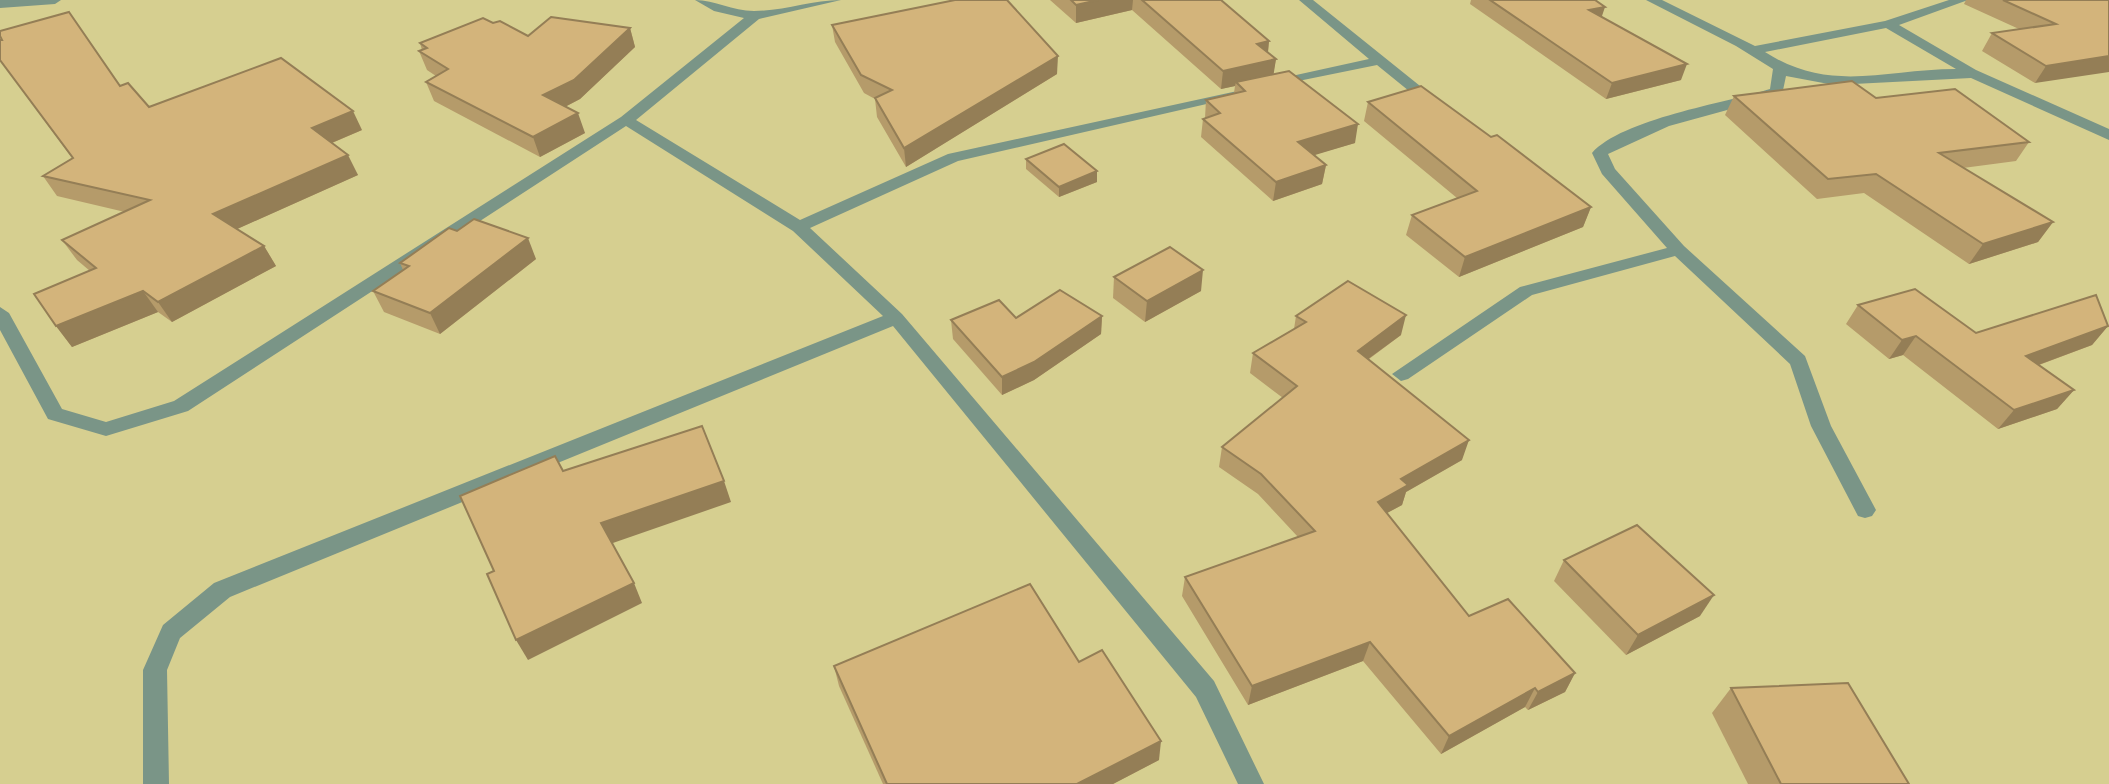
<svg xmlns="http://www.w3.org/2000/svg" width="2109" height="784" font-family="Signika,sans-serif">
	<rect width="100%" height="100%" fill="#d6cf90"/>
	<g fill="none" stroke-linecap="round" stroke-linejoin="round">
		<g fill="#7a9587" fill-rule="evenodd">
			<polygon points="0,0 61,0 55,4 0,8"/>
			<path d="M695 0C715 0 732 11 754 11 784 11 811 0 841 0L759 19 636 120 800 220 948 154 1242 90V96L1237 97 958 161 810 228 902 314 1214 681 1264 784H1238L1196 697 893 326 230 597 180 638 167 670 169 784H143V670L163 625 214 583 883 316 793 231 626 126 188 411 106 436 48 419 0 330V307L9 313 62 409 106 422 174 401 621 117 744 18 714 11Z"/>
			<polygon points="1299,0 1313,0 1440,102 1440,108 1430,108 1377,65 1269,87 1269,81 1369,59"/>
			<path d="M1646 0H1662L1755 46 1885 21 1949 0H1968L1899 25 1976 70 2109 129V140L1971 78 1834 85 1786 76 1782 95 1669 126 1608 154 1615 169 1684 246 1805 356 1831 426 1876 510 1872 516 1865 518 1858 516 1811 426 1790 364 1675 256 1532 295 1408 379 1401 381 1392 374 1520 287 1667 248 1602 174 1592 153C1622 119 1725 103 1770 89L1773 69 1736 46ZM1886 28 1956 69C1885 69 1830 94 1765 52Z"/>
		</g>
	</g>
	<g fill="#b59b6a">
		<polygon points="1050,0 1221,0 1269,41 1268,53 1276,59 1273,74 1355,143 1313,155 1326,165 1322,184 1273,201 1201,137 1203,119 1205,118 1206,100 1234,93 1235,86 1221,89 1132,10 1076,23"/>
		<polygon points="1471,0 1597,0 1601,17 1681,80 1606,99 1470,4"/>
		<polygon points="1966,0 2109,0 2035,83 1982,51 1992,33 2019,29 1964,4"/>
		<polygon points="493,23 528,36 630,28 635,47 580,99 565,107 585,133 540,157 434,101 426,82 436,76 427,70 419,51 422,50 420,43"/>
		<polygon points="832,25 1057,74 906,167 877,117 875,99 864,93 835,42"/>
		<polygon points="0,60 120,86 149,107 362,130 332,143 358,175 237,229 264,246 276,266 172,322 158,312 72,347 56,326 90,271 77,260 62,240 125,212 57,196 43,176 72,158"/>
		<polygon points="1734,96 1876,98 2029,142 2016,161 1963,168 2053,222 2038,242 1969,264 1864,193 1817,199 1725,115"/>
		<polygon points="1368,102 1491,137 1591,207 1583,227 1459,277 1406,235 1412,215 1457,198 1364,121"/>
		<polygon points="1026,159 1097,171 1097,182 1059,197 1026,169"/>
		<polygon points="457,231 536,259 440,334 384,312 373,291 403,270 400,263"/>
		<polygon points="1114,277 1201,291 1145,322 1113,298"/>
		<polygon points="1858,305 1976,333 2108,326 2092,345 2039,365 2074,390 2057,409 1998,429 1903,355 1889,359 1846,324"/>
		<polygon points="1102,316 1101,334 1034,380 1002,395 953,339 951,320"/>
		<polygon points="1296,316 1401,335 1369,359 1462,460 1406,492 1402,505 1387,513 1469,616 1575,673 1565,692 1528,710 1525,707 1441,754 1363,661 1248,705 1182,596 1185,577 1298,537 1258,494 1219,467 1222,447 1283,398 1250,373 1253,353 1294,329"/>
		<polygon points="1564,560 1700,616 1626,655 1554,581"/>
		<polygon points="1079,662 1159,760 1113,784 883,784 839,686 834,666"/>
		<polygon points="1731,688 1909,784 1748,784 1712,713"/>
	</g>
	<g fill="#947e56">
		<polygon points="1098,0 1133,0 1132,10 1076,23 1076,5"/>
		<polygon points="1593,0 1597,0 1594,9 1605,7 1600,22 1584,25"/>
		<polygon points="630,28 635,47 580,99 549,115 543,95"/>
		<polygon points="1269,41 1267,60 1257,44"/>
		<polygon points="1058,56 1057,74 906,167 904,148"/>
		<polygon points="2109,56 2109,72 2035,83 2046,66"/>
		<polygon points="1276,59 1273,78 1236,82 1235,86 1221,89 1223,71"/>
		<polygon points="1687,64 1681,80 1606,99 1612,83"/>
		<polygon points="353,111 362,130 322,147 312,128"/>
		<polygon points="578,113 585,133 540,157 533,137"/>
		<polygon points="1358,124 1355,143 1295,161 1298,142"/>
		<polygon points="348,155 358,175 226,234 213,214"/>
		<polygon points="1326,165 1322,184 1273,201 1276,182"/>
		<polygon points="1097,171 1097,182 1059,197 1059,187"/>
		<polygon points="1591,207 1583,227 1459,277 1465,257"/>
		<polygon points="2053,222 2038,242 1969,264 1983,244"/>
		<polygon points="528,238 536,259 440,334 430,313"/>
		<polygon points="264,246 276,266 172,322 158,302"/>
		<polygon points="1203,270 1201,291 1145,322 1147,301"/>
		<polygon points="143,291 158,312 72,347 56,326"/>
		<polygon points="1406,315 1401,335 1353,370 1358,351"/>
		<polygon points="1102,316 1101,334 1034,380 1002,395 1002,377"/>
		<polygon points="2108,326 2092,345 2011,375 2026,356"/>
		<polygon points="1916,336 1903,355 1889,359 1902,340"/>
		<polygon points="2074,390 2057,409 1998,429 2014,410"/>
		<polygon points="1469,440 1462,460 1406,492 1402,505 1372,521 1378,502 1401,479"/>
		<polygon points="724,481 731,502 610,544 601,523"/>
		<polygon points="634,583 642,603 528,660 516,640"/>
		<polygon points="1714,595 1700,616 1626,655 1638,635"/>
		<polygon points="1370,642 1363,661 1248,705 1252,686"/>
		<polygon points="1575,673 1565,692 1528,710 1538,692"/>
		<polygon points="1535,688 1525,707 1441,754 1449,736"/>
		<polygon points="1161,741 1159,760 1113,784 1077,784"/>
	</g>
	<g fill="#d3b47b" stroke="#947e56" stroke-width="2">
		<polygon points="955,0 1007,0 1058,56 904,148 875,98 892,90 861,75 832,25"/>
		<polygon points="1071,0 1098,0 1076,5"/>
		<polygon points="1142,0 1221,0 1269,41 1257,44 1276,59 1223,71"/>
		<polygon points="1490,0 1595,0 1605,7 1589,10 1687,64 1612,83"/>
		<polygon points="2003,0 2109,0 2109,56 2046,66 1992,33 2056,24"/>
		<polygon points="69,12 120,86 128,83 149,107 281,58 353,111 312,128 348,155 213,214 264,246 158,302 143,291 56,326 34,294 96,268 62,240 150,200 43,176 73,158 0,60 0,40 2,40 0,36 0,31"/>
		<polygon points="551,17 630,28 574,80 543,95 578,113 533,137 426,82 448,69 419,51 427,48 420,43 483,18 493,23 500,21 528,36"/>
		<polygon points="1289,71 1358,124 1298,142 1326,165 1276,182 1203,119 1220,113 1206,100 1245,91 1236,82"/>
		<polygon points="1852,81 1876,98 1955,89 2029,142 1939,153 2053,222 1983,244 1876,174 1828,179 1734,96"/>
		<polygon points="1421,86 1491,137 1497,135 1591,207 1465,257 1412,215 1477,191 1368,102"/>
		<polygon points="1064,144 1097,171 1059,187 1026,159"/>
		<polygon points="474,219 528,238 430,313 373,291 409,266 400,263 449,228 457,231"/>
		<polygon points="1170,247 1203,270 1147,301 1114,277"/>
		<polygon points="1348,281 1406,315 1358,351 1469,440 1401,479 1408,485 1378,502 1469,616 1508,599 1575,673 1538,692 1535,688 1449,736 1370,642 1252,686 1185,577 1315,531 1261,474 1222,447 1297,386 1253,353 1306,322 1296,316"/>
		<polygon points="1915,289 1976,333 2096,295 2108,326 2026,356 2074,390 2014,410 1916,336 1902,340 1858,305"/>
		<polygon points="1060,290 1102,316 1034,362 1002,377 951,320 999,300 1016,318"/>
		<polygon points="702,426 724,481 601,523 634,583 516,640 487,574 494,571 460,496 555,456 563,471"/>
		<polygon points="1637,525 1714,595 1638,635 1564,560"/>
		<polygon points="1030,584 1079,662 1102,650 1161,741 1077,784 887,784 834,666"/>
		<polygon points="1848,683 1909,784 1781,784 1731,688"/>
	</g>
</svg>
